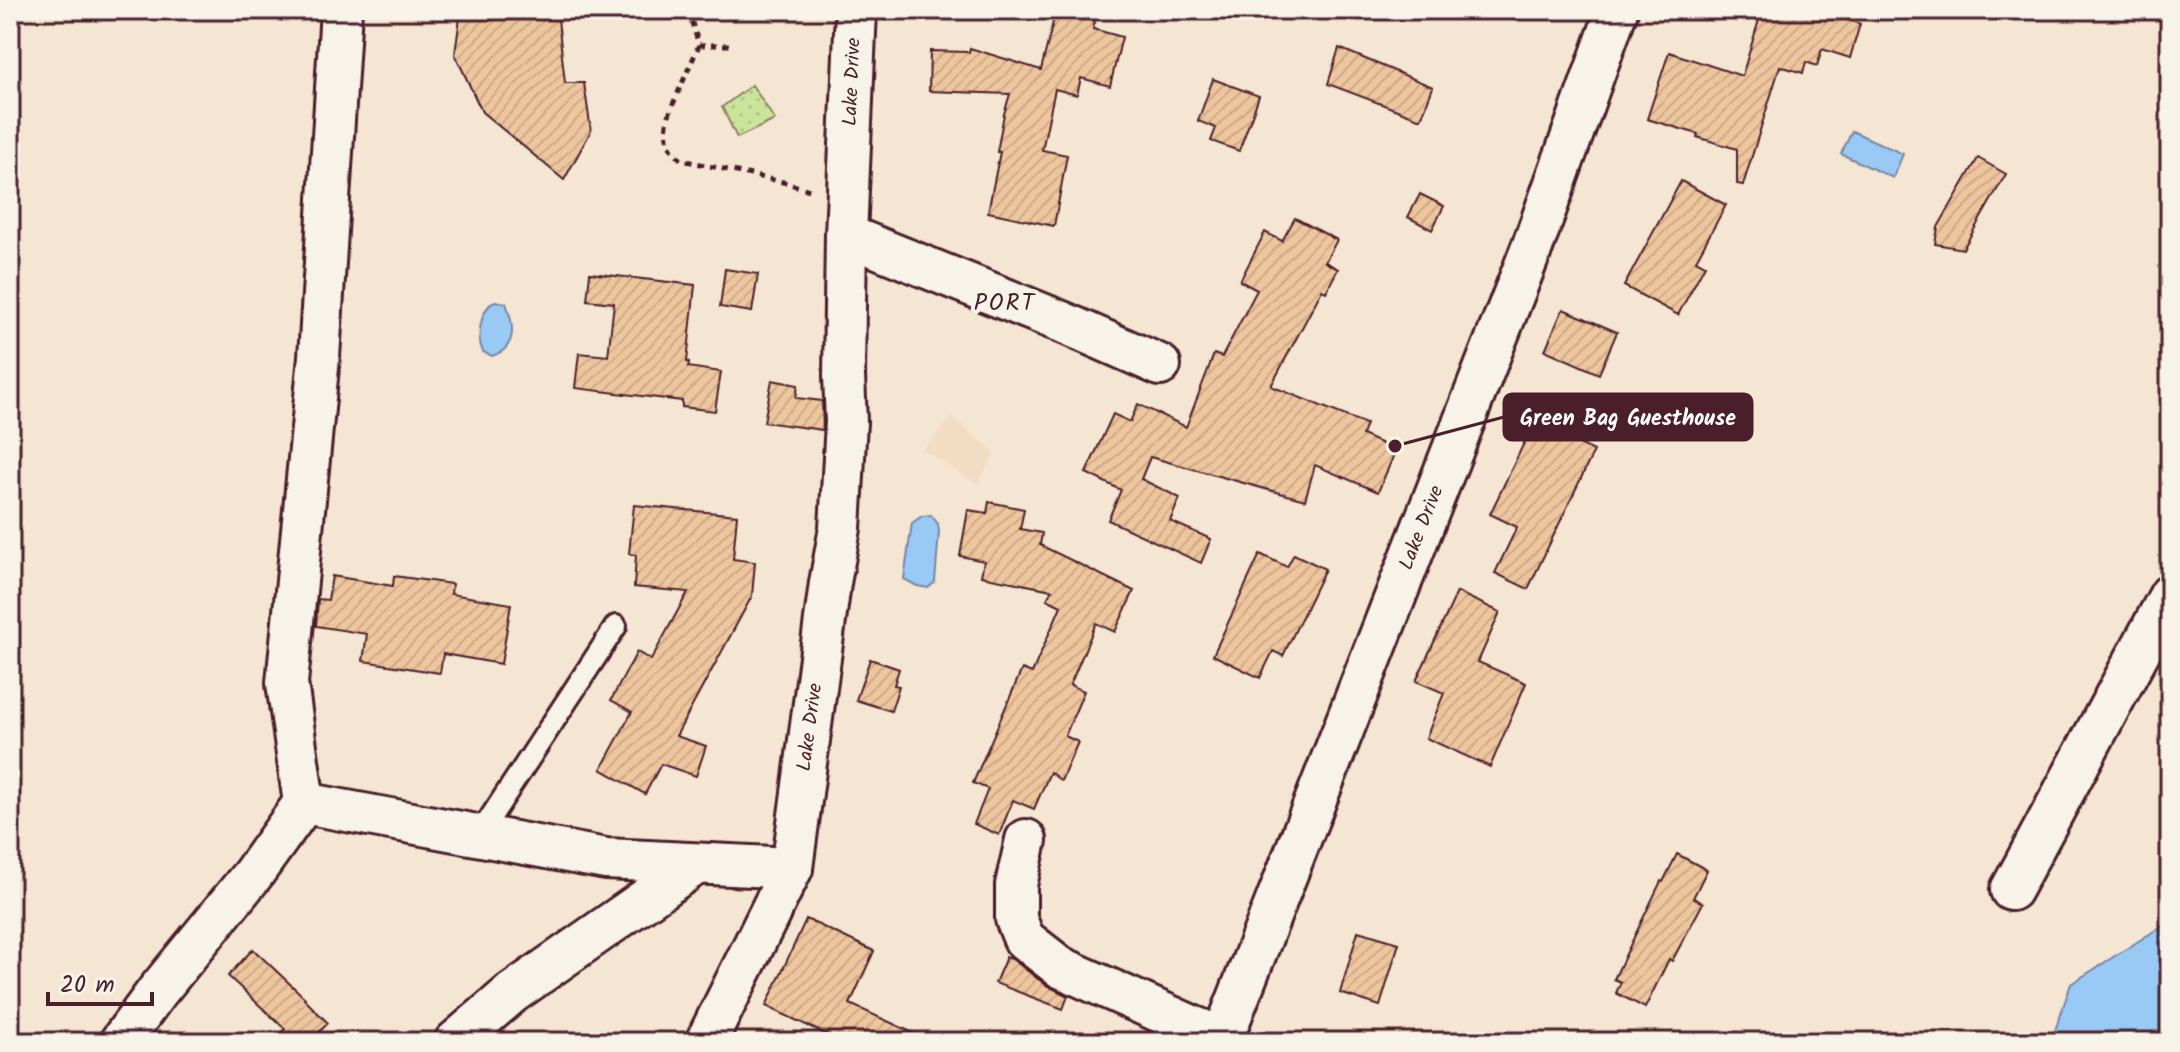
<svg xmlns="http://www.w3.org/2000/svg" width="2180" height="1052" font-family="Kalam,sans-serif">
	<defs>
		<pattern id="grass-dots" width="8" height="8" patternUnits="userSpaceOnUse" patternTransform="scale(2)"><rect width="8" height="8" fill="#cae59b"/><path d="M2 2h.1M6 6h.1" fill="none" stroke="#afc486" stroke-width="1.8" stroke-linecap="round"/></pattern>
		<pattern id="building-hatch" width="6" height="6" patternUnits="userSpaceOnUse" patternTransform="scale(2)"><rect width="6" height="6" fill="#eec69e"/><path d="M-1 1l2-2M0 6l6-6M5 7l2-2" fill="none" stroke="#ceaa88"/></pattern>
	</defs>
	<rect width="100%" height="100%" fill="#f4e6d2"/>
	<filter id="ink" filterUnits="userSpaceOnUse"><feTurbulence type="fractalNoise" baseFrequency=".0125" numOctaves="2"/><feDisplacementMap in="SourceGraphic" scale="16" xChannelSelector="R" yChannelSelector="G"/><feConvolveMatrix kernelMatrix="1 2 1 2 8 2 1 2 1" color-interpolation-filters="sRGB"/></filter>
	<g filter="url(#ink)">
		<polygon fill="#f2dcc2" points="952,417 995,452 978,484 923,450"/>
		<polygon fill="url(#grass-dots)" stroke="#8a8263" stroke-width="2" points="752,85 775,120 737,138 722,107"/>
		<g fill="#99c9f5" stroke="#7985a4" stroke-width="2">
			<polygon points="1852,131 1903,154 1893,178 1841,154"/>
			<path d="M495 301 506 303C514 324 518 348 492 356L483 352C476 337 480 309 495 301Z"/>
			<polygon points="931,515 938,524 939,532 935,582 928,588 917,586 904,579 912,523 922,516"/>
			<polygon points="2170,921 2170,1042 2051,1042 2071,984"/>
		</g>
		<g fill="url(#building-hatch)" stroke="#4a1f2b" stroke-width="2">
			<polygon points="461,10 557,10 565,83 584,83 591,131 564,180 482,112 455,54"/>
			<polygon points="1056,10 1097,10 1093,29 1122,37 1110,86 1081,78 1077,95 1055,89 1042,150 1067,155 1054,226 988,212 1000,152 997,152 1004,114 1010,94 929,91 930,51 969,52 970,48 1041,70"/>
			<polygon points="1762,10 1841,10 1839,17 1860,24 1850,58 1822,49 1817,66 1806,62 1803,73 1780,66 1743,185 1737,184 1737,149 1697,137 1698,134 1647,119 1669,52 1742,76"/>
			<polygon points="1339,48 1433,87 1421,119 1328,84"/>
			<polygon points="1213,79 1259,96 1239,151 1211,141 1216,128 1198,121"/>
			<polygon points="1978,158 2006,174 1963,249 1935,244 1938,227"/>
			<polygon points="1681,181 1726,205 1696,260 1705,265 1678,315 1624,286"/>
			<polygon points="1420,194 1444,206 1432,230 1408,217"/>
			<polygon points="1295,218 1337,240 1325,262 1338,269 1326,292 1322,290 1271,386 1366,424 1362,435 1396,450 1378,492 1315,465 1305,500 1150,457 1141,479 1180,498 1170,521 1211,539 1201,563 1108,520 1121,490 1086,473 1113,414 1130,422 1138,404 1186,427 1214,354 1222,357 1257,290 1240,281 1265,232 1282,241"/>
			<polygon points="725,269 758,274 752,312 720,307"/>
			<polygon points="590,273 695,285 687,362 689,362 688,367 721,372 715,411 682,407 682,401 575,388 579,353 608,356 614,303 587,300"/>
			<polygon points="1563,309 1617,332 1599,374 1545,350"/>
			<polygon points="772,380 798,385 796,398 822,401 823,430 764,422"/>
			<polygon points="1534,422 1594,451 1528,589 1495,573 1517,527 1490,514"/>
			<polygon points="989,502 1024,509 1020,529 1042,533 1040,545 1134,591 1115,632 1096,623 1070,685 1084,691 1065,736 1078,742 1061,781 1050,772 1034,809 1013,800 999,835 974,824 988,789 973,783 1022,669 1032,673 1061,606 1047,599 1052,590 981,576 984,561 960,556 968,510 987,513"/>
			<polygon points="634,505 737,515 733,559 755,562 752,596 676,736 706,746 696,776 661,764 645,794 601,769 632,712 611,700 637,652 651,660 688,592 634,587 636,555 629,554"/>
			<polygon points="1260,554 1287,567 1294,554 1325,569 1283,656 1273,651 1260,678 1213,655"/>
			<polygon points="332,576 393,586 394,576 452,584 451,594 511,604 501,664 443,654 440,673 363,661 367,634 316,626 318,599 328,600"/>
			<polygon points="1457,592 1500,612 1478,662 1526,683 1490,767 1426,738 1444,693 1416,681"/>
			<polygon points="870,659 899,669 894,685 899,686 891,711 856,700"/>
			<polygon points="1677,854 1707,870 1693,898 1703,903 1672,961 1669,959 1645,1008 1616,993 1621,982 1614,979 1661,881 1663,882"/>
			<polygon points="806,919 874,951 850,1004 933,1042 842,1042 766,1006"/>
			<polygon points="1358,931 1399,943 1380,1006 1340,993"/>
			<polygon points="253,949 305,998 304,999 328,1023 310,1042 273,1042 285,1029 228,976"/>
			<polygon points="1006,957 1012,959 1046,985 1068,996 1063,1009 995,983"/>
		</g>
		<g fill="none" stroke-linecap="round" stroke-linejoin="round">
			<defs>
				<polyline id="lane" points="479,835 616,626"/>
				<g id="street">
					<polyline points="846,235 1062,322 1160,365"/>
					<polyline points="304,803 287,683 319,357 341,10"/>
					<polyline points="1026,840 1016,885 1016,919 1024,939 1060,967 1194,1027 1223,1038"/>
					<polyline points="2011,890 2170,595"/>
					<polyline points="120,1042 156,993 253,874 304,803 606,859 792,868"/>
					<polyline points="455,1042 512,993 696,864"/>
					<path id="s1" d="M706 1042 792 868 830 583 840 528 846 422 844 376 846 235 856 10"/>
					<path id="s2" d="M1221 1042 1533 245 1617 10"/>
				</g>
			</defs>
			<use href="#lane" stroke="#4a1f2b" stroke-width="26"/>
			<use href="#street" stroke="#4a1f2b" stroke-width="46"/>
			<g stroke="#4a1f2b" stroke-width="5" stroke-dasharray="6 6" stroke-linecap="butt">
				<path d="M688 10 699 45C693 59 687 72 681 86 670 112 654 138 682 160L783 182 813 191"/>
				<polyline points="699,45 735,45"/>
			</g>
			<use href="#lane" stroke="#f7f3e8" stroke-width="20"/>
			<use href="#street" stroke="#f7f3e8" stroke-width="40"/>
		</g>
	</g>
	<g text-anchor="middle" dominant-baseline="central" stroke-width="8" stroke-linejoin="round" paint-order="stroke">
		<g font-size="20" fill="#4a1f2b" stroke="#f7f3e8">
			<text stroke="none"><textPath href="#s1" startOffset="984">Lake Drive</textPath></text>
			<text stroke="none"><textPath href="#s2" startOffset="552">Lake Drive</textPath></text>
			<text stroke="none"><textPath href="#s1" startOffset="336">Lake Drive</textPath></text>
		</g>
		<g font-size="24" letter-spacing="2" fill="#4a1f2b" stroke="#f7f3e8">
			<text x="1005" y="303">PORT</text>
		</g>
	</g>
	<path fill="none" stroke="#4a1f2b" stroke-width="3" d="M1395 446L1504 417"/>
	<circle fill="#4a1f2b" stroke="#f7f3e8" stroke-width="3" cx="1395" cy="446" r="8"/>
	<rect fill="#4a1f2b" stroke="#4a1f2b" stroke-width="3" x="1504" y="394" width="248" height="46" rx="8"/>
	<g font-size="22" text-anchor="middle" font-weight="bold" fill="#fff">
		<text x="1628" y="425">Green Bag Guesthouse</text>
	</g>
	<rect width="2180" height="1052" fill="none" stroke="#f7f3e8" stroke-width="40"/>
	<rect x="20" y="20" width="2140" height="1012" fill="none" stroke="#4a1f2b" stroke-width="3" filter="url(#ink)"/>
	<path d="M48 992v12h104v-12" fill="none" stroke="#4a1f2b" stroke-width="4"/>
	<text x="60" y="992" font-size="24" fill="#4a1f2b" stroke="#f7f3e8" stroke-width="6" paint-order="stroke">20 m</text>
</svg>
